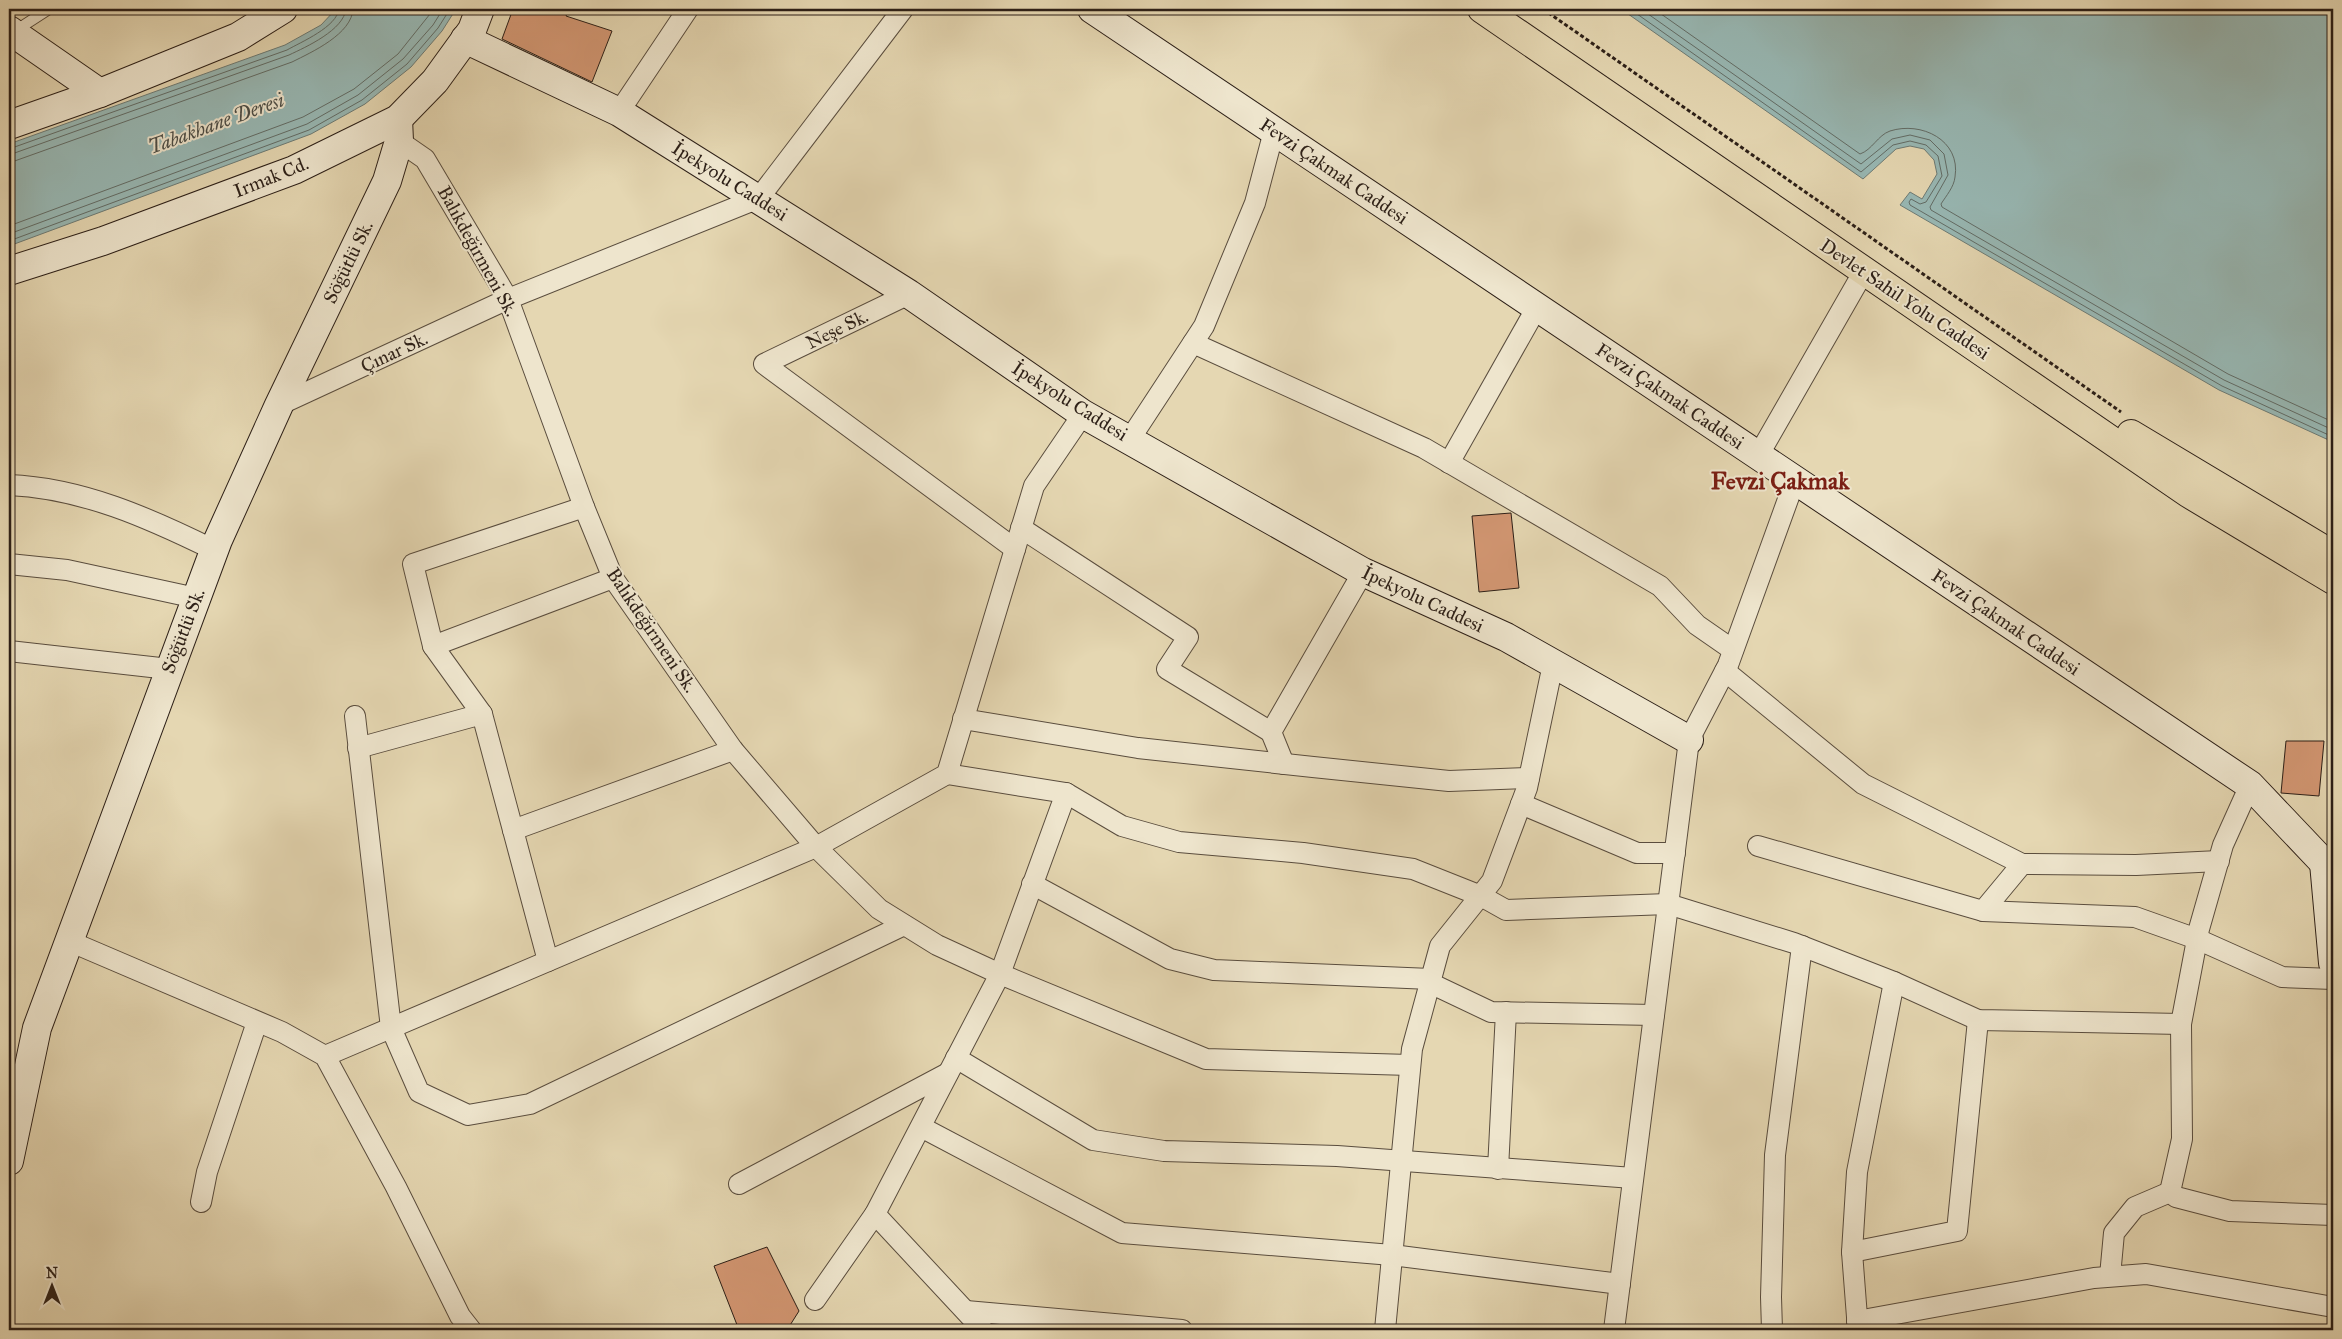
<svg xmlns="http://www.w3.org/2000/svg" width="2342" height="1339" font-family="'IM FELL Great Primer',serif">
	<rect width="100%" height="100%" fill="#e5d7b2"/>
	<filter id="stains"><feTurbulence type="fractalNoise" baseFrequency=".004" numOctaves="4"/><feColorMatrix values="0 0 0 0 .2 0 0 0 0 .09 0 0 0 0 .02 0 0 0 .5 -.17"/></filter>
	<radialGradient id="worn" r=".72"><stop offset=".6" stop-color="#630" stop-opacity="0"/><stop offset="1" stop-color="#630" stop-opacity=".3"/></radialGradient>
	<g fill="#98b8b4" stroke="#6d7b75">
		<polygon points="336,9 456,9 442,31 411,67 365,104 311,134 9,246 9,144 285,45 321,25"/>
		<polygon points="1621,9 2333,9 2333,442 2219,390 1900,205 1910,192 1922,199 1937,174 1934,160 1924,149 1910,146 1896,149 1863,179"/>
	</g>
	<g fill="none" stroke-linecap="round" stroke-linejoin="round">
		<g stroke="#626c66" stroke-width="1">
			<polyline points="1630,9 1861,172 1893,145 1910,141 1926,145 1938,156 1942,176 1926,202 1920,204 1911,199 1909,202 1910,205 2222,386 2333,437"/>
			<polyline points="1641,9 1861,164 1892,139 1910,135 1930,140 1944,154 1948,175 1930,207 1931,210 2224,380 2333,430"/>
			<path d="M1654 9 1860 154C1872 150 1878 135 1890 131 1921 121 1961 140 1955 177 1954 187 1946 196 1941 204L1942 207 2228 374 2333 422"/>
			<path d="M9 149 287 50C301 42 337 27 339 9"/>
			<path d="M9 155 289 55C306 47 344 30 346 9"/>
			<path d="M9 163 292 62C312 52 352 34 353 9"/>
			<polyline points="9,226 303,117 354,89 398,54 434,9"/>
			<polyline points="9,234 307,124 358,95 403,59 433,25 443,9"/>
			<polyline points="9,241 309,130 362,100 407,64 438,28 450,9"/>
		</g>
	</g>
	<g fill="#d39773" stroke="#2c1f17">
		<polygon points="513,9 569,9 566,16 612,31 592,82 502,39"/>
		<polygon points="1511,513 1519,588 1479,592 1472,516"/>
		<polygon points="2286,741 2324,741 2319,796 2281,793"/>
		<polygon points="767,1247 799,1311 787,1330 739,1330 714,1266"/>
	</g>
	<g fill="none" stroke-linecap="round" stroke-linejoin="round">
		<defs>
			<polyline id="lane" points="15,31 49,9"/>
			<g id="street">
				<polyline points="619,112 688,9"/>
				<polyline points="399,141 425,159 508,299 584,507 613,578 733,750 816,847 879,909 937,945 1000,974 1206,1059 1410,1065"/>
				<polyline points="909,294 764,364 1015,549"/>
				<polyline points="1193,343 1424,448 1660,586 1697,625 1733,650"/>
				<polyline points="279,405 508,299 759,198 903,9"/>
				<polyline points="1130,439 1204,326 1255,203 1274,131"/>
				<polyline points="1758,456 1864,271"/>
				<polyline points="1449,463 1537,307"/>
				<path d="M9 485C82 488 149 518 214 550"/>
				<polyline points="1021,528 1188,637 1167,669 1271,732"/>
				<polyline points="9,564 67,570 196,598"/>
				<polyline points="433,646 613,578"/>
				<polyline points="9,651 169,669"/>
				<polyline points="1725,671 1863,784 2022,864 2136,865 2219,861"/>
				<polyline points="355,716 391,1028 419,1092 468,1115 530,1104 904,925"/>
				<polyline points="963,719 1138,748 1313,767 1449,781 1529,778"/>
				<polyline points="358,748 482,714"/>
				<polyline points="1284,764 1271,732 1363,572"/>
				<polyline points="947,774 1066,793 1122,826 1179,842 1303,853 1413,869 1481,896 1506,910 1668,904 1794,943 1894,982 1978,1020 2181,1024"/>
				<polyline points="2250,785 2223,845 2199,929 2181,1024 2182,1139 2170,1192 2176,1197 2230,1211 2333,1215"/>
				<polyline points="1521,804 1637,853 1675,853"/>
				<polyline points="513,830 733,750"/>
				<polyline points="1758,846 1983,911 2022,864"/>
				<polyline points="1032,884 1170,959 1214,970 1431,979"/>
				<polyline points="1983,911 2135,917 2197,939 2282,977 2333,979"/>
				<polyline points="69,941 282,1032 325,1056 396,1187 460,1316 471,1330"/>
				<polyline points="548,961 482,714 433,646 413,564 584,507"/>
				<polyline points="1430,983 1491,1012 1654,1015"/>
				<polyline points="325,1056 816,847 947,774 1034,486 1083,414"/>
				<polyline points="956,1058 1093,1140 1164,1151 1337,1156 1633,1178"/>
				<polyline points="921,1127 1122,1233 1392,1255 1620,1284"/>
				<polyline points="1498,1169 1506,1012"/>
				<polyline points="739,1184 948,1073"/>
				<polyline points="201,1202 207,1172 257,1022"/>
				<polyline points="1852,1252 1957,1231 1978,1020"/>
				<polyline points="2110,1276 2114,1233 2135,1207 2170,1192"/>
				<polyline points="815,1300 875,1214"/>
				<polyline points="966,1311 1182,1330"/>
				<polyline points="1857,1321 2094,1278 2146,1274 2333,1307"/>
				<polyline points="983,1330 875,1214 1000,974 1066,793"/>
				<polyline points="1385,1330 1412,1049 1440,946 1492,881 1527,788 1553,664"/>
				<polyline points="1614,1330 1689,740 1728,665 1795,480"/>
				<polyline points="1772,1330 1771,1297 1775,1155 1802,946"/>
				<polyline points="1858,1330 1852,1252 1857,1172 1894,982"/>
			</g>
			<g id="secondary">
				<polyline points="1092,9 2250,785 2324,863 2333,868"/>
				<polyline points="9,30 100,93"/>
				<polyline points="465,39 619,112 909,294 1083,414 1363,572 1506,637 1689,740"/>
				<polyline points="9,125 100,93 238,37 283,9"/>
				<polyline points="9,271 103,241 294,170 398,119 435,81 472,30 480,9"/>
				<polyline points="2324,863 2333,963"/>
				<polyline points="9,1161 37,1028 218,540 279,405 387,181 399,141 398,119"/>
			</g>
			<g id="primary">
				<polyline points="1482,9 2188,493 2333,580"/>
				<polyline points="2131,434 2333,555"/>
			</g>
		</defs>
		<use href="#lane" stroke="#5a4d3e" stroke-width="12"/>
		<use href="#street" stroke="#5a4d3e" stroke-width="22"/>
		<use href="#secondary" stroke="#2c1f17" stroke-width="30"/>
		<use href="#primary" stroke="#2c1f17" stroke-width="30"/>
		<polyline stroke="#2c1f17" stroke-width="3" stroke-dasharray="4 2.5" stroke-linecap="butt" points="1543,9 2121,412"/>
		<use href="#lane" stroke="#eee5cd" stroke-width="10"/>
		<use href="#street" stroke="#eee5cd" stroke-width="20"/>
		<use href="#secondary" stroke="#eee5cd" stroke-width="28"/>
		<use href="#primary" stroke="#e5d7b2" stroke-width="28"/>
	</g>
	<g text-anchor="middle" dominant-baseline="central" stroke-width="4" stroke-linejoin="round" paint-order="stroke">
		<g font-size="19" fill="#2c1f17" stroke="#eee5cd">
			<text transform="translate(1334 171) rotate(34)">Fevzi Çakmak Caddesi</text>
			<text transform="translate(271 177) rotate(-22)">Irmak Cd.</text>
			<text transform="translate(730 181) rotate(32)">İpekyolu Caddesi</text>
			<text transform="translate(478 251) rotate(61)">Balıkdeğirmeni Sk.</text>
			<text transform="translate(348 262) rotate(-64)">Söğütlü Sk.</text>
			<text transform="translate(1905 299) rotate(34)">Devlet Sahil Yolu Caddesi</text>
			<text transform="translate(837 329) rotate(-26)">Neşe Sk.</text>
			<text transform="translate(394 352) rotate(-25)">Çınar Sk.</text>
			<text transform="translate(1670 396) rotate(34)">Fevzi Çakmak Caddesi</text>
			<text transform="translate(1070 401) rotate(32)">İpekyolu Caddesi</text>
			<text transform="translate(1423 599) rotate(25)">İpekyolu Caddesi</text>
			<text transform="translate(2006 622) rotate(34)">Fevzi Çakmak Caddesi</text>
			<text transform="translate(652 630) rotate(56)">Balıkdeğirmeni Sk.</text>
			<text transform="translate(183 631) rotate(-69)">Söğütlü Sk.</text>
		</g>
		<g font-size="20" font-style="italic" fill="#4c4d46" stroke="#eee5cd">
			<text transform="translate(216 123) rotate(-20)">Tabakhane Deresi</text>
		</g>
		<g font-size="24" font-weight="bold" fill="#7a1f14" stroke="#eee5cd">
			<text x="1780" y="481">Fevzi Çakmak</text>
		</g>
	</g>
	<rect width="2342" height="1339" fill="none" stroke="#e5d7b2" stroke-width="30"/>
	<rect x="10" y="10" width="2322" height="1319" fill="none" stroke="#2c1f17" stroke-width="2.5"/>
	<rect x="15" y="15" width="2312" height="1309" fill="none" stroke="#2c1f17"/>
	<g transform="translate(52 1286)" stroke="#eee5cd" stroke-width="4" paint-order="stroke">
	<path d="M0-4L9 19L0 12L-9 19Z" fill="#2c1f17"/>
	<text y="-8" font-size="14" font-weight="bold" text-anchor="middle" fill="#2c1f17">N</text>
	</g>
	<rect width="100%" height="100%" filter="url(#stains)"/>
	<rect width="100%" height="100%" fill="url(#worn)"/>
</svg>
